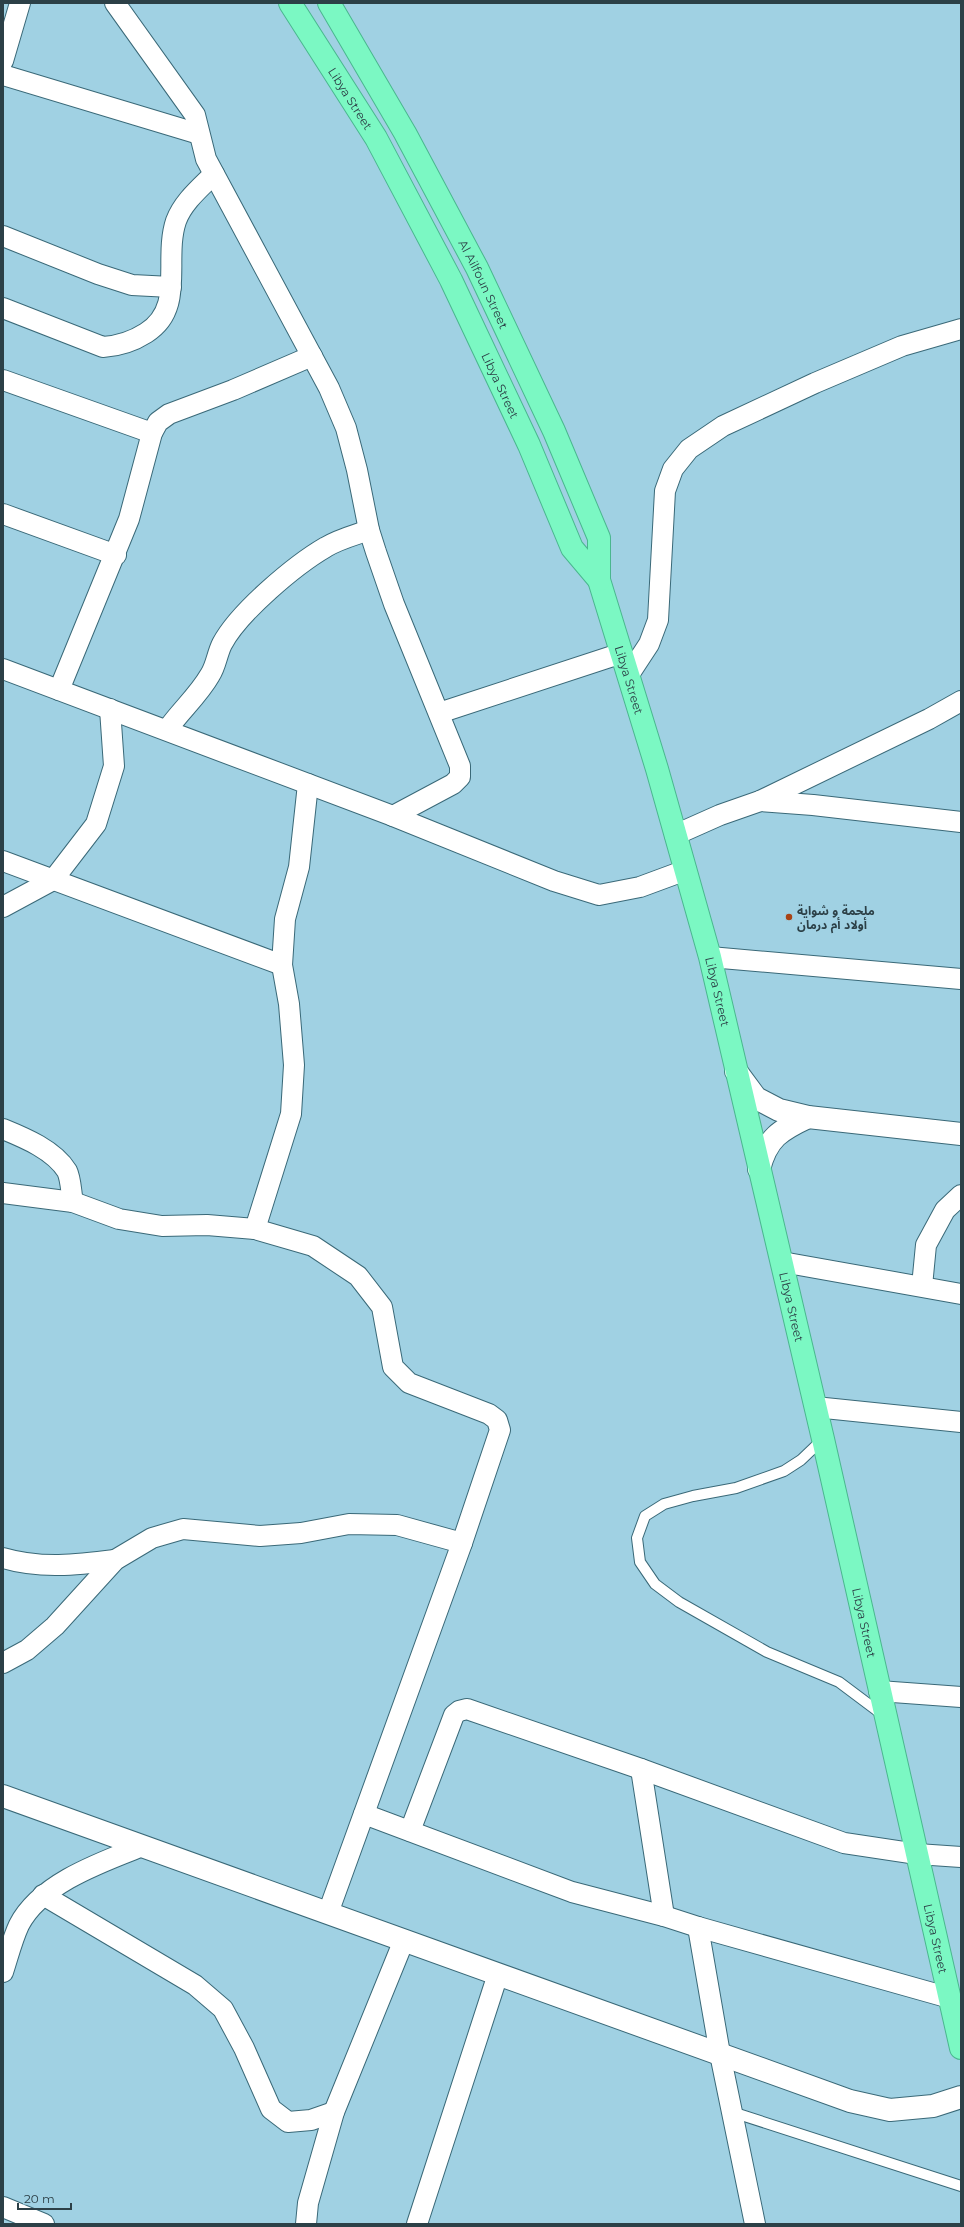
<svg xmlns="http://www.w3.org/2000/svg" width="964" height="2227" font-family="Montserrat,'Noto Sans Arabic',sans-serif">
	<rect width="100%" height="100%" fill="#a0d1e3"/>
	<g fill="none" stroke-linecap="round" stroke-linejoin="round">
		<defs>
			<g id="service">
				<polyline points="823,1439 801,1460 784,1471 736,1488 693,1496 664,1504 645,1516 637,1538 640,1562 655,1584 679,1602 767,1652 839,1682 883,1715"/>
				<polyline points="732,2112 961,2186"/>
			</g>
			<g id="minor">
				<polyline points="115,3 195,115 206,159 329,388 346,428 357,470 369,530 376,552 394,604 460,766 460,777 453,784 393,816"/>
				<polyline points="3,61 20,3"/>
				<polyline points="3,75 199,134"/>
				<polyline points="3,236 98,274 132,285 171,287"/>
				<path d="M3 308 103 347C119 346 132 342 146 333 186 308 163 260 176 221 183 202 200 188 214 174"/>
				<polyline points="3,380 152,433"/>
				<polyline points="3,514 116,555"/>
				<polyline points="3,669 393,816 554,881 599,895 640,887 686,870"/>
				<polyline points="628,676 649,644 658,620 665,491 673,469 689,449 723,426 815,383 902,346 961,329"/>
				<polyline points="59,690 129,519 152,433 158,422 169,414 233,390 312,356"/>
				<polyline points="439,713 622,653"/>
				<path d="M167 730C180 711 198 696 210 675 216 666 217 654 222 644 239 612 295 565 326 547 339 539 355 535 369 530"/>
				<polyline points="760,801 813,805 961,822"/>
				<polyline points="675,835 720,815 760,801 929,719 961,701"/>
				<polyline points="3,861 282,965"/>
				<polyline points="3,907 53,880 96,824 114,766 110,709"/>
				<polyline points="710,957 961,979"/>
				<path d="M3 1129C25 1138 54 1150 67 1171 71 1179 71 1193 73 1202"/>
				<polyline points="3,1193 73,1202 119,1219 162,1226 207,1225 255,1229 313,1246 358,1276 382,1307 393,1367 409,1383 489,1414 497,1420 500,1430 462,1543 328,1913"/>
				<polyline points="255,1229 291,1114 294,1065 289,1004 282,965 285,919 299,867 308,784"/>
				<polyline points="782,1262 961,1294"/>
				<polyline points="922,1286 926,1245 945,1210 961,1195"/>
				<polyline points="815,1407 961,1422"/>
				<path d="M3 1558C40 1569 77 1565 115 1560"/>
				<polyline points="3,1663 27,1650 55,1626 115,1560 152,1538 183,1529 260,1536 301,1533 349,1524 397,1525 462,1543"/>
				<polyline points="879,1691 961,1697"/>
				<polyline points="641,1769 664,1916"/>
				<polyline points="364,1814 572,1892 664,1916 698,1927 950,1998"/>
				<polyline points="410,1831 454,1715 459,1711 467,1709 641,1769 844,1843 917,1854 961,1857"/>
				<polyline points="43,1895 195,1985 223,2009 244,2048 271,2109 288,2122 311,2120 334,2112"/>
				<polyline points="698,1927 720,2054 755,2224"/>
				<path d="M3 1972C8 1957 12 1940 19 1925 40 1884 99 1863 140 1847"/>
				<polyline points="3,2207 44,2224"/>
				<polyline points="306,2224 308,2203 334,2112 404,1940"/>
				<polyline points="417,2224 498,1974"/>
			</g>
			<g id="tertiary">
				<polyline points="736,1071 756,1098 779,1110 808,1117 961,1134"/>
				<path d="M759 1169C767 1138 780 1130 808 1117"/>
				<polyline points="3,1796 850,2101 890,2110 933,2106 961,2097"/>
			</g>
			<g id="trunk">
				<path id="s1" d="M290 3 376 138 451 280 529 445 572 548 599 580 657 769 710 957 823 1439 961 2048"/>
				<path id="s2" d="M329 3 405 133 477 268 554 431 599 538V580"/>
			</g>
		</defs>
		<use href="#service" stroke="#3a6978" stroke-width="12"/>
		<use href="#minor" stroke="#3a6978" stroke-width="22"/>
		<use href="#tertiary" stroke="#3a6978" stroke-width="24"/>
		<use href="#trunk" stroke="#4ab78e" stroke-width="24"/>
		<use href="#service" stroke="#fff" stroke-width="10"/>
		<use href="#minor" stroke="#fff" stroke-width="20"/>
		<use href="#tertiary" stroke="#fff" stroke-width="22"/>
		<use href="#trunk" stroke="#7bf8c3" stroke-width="22"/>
	</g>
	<circle fill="#a84315" stroke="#a0d1e3" stroke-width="1.5" cx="789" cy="917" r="4"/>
	<g text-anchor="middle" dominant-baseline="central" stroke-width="4" stroke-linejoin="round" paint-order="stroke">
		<g font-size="12" fill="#2c4047" stroke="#a0d1e3">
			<text stroke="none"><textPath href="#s1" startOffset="113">Libya Street</textPath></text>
			<text stroke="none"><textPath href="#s2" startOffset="321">Al Ailfoun Street</textPath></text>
			<text stroke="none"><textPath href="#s1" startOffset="437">Libya Street</textPath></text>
			<text stroke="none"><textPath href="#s1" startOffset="761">Libya Street</textPath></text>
			<text stroke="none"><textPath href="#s1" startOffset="1085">Libya Street</textPath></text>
			<text stroke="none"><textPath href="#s1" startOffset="1409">Libya Street</textPath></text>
			<text stroke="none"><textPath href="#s1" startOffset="1733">Libya Street</textPath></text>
			<text stroke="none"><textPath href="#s1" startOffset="2057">Libya Street</textPath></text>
		</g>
		<g font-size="12" font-weight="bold" fill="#2c4047" stroke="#a0d1e3" text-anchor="start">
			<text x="797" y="910">ملحمة و شواية<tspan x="797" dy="14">أولاد أم درمان</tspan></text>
		</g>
	</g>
	<rect width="964" height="2227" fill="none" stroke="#2c4047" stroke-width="8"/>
	<path d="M18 2203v6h53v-6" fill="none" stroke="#2c4047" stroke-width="2"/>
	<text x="24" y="2203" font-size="12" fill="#2c4047" stroke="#a0d1e3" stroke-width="3" paint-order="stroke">20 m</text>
</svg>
